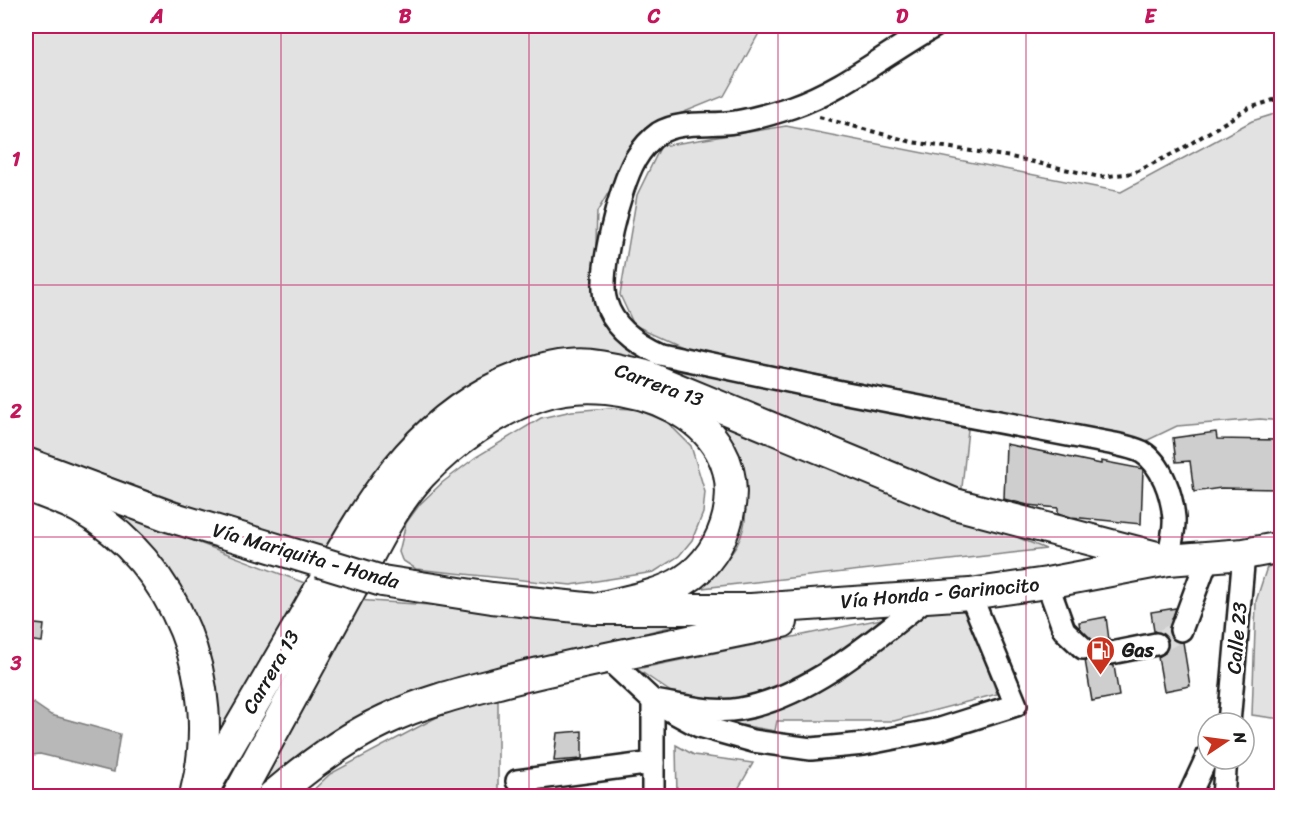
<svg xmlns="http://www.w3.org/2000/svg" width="1307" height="822" font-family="Sriracha,sans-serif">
	<rect width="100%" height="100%" fill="#fff"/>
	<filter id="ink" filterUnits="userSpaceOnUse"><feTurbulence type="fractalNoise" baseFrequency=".0167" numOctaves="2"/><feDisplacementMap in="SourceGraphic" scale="12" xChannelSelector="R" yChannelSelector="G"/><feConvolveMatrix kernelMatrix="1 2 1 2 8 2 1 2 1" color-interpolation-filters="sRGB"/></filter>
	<g filter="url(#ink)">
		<g fill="#e2e2e2" stroke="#7f7f7f" stroke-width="1.5">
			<polygon points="26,26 763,26 724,96 647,127 597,212 594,299 617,335 638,352 678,370 900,411 968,429 961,497 577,355 323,554 26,447"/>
			<polygon points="1281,112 1281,421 1260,419 1177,426 1146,441 685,348 634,325 620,295 637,195 661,146 786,126 1121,192 1252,121"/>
			<polygon points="609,408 636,409 667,422 691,446 705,492 703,513 692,540 679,556 654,572 571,585 416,569 402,560 399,552 406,523 420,504 443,482 476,457 541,418 572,411"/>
			<path d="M702 409 1046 549 702 588C713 574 728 560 737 545 763 496 725 450 702 409Z"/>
			<polygon points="94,503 307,584 207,772 209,659 197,621 168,568"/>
			<polygon points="1281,563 1282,563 1281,719 1252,715 1256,601 1267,567"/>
			<polygon points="355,600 643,619 701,619 491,672 364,712 302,756 257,796 245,796"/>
			<polygon points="964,602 997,694 894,721 777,721 775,731 712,720 637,669"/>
			<polygon points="498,693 498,796 307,796 330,774 439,716"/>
			<polygon points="676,745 694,755 753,763 734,796 677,796"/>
		</g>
		<polygon fill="#b8b8b8" stroke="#7a7a7a" stroke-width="1.5" points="26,698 51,715 120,734 114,772 40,754 26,756"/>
		<g fill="#cecece" stroke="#1c1c1c" stroke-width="1.5">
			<polygon points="1216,432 1217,439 1281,440 1281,489 1221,488 1194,492 1190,461 1176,462 1173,438"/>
			<polygon points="1006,444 1101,464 1101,461 1143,469 1141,524 1071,517 1058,513 1058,508 1028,505 1004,499"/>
			<polygon points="1176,608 1169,633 1176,642 1183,642 1190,686 1164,691 1158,657 1165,653 1169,642 1165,635 1154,631 1151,612"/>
			<polygon points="1106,617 1109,640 1102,644 1098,655 1102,662 1114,666 1119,696 1092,701 1085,660 1093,656 1095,645 1080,628 1079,622"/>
			<polygon points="26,623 44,625 42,642 26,640"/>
			<polygon points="582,731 582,759 554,761 557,733"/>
		</g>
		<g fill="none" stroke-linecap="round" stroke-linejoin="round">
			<polyline stroke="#ddd" stroke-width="21" stroke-dasharray="21 10" stroke-linecap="butt" points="1156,644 1181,630"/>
			<defs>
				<g id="minor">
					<path d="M935 26C888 52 844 89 792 107 774 113 754 119 735 122 711 126 680 120 659 133 649 140 641 150 635 160 620 186 597 274 606 302 613 327 638 344 660 354L841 392 1115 444C1124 446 1134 448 1142 452 1162 464 1172 495 1174 518 1175 531 1170 546 1168 560"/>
					<polyline points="1047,583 1064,630 1083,648"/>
					<polyline points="1181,630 1208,557"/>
					<polyline points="1111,653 1156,644"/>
					<polyline points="606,657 653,701 699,726 753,741 811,749 864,744 940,729 1016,705 970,594"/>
					<polyline points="1229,723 1244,554"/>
					<polyline points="517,781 653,763"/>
					<path d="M653 796V701C680 705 712 714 740 709 809 697 875 640 928 597"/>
					<polyline points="1189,796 1208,755"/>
					<polyline points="1223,796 1226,759"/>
				</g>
				<g id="highway">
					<polyline points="26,463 171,517 320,562"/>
					<path d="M26 485C43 493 63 499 80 508 177 563 224 685 196 791"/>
					<polyline points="382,581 492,598 595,609 751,609 970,594 1047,583 1168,560 1244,554 1282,547"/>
					<path d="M200 796C236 734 272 671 309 608 360 520 404 430 501 385 522 376 543 367 566 365 593 362 620 370 646 376L955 504 1168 560"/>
					<path d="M238 796C274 730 310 664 346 598 369 557 389 510 421 475 452 442 497 410 540 395 620 368 752 414 728 516 722 542 706 567 683 581 658 597 623 601 595 609"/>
					<path d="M273 796C308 766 344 739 385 720 422 702 463 692 502 682 595 658 689 642 782 622"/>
				</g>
			</defs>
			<use href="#minor" stroke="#1c1c1c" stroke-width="26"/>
			<use href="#highway" stroke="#1c1c1c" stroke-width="34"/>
			<polyline stroke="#1c1c1c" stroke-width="4" stroke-dasharray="4.5 4.5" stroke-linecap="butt" points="819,117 912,142 1011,157 1100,177 1134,173 1180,150 1247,109 1282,97"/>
			<use href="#minor" stroke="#fff" stroke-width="21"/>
			<use href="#highway" stroke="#fff" stroke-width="30"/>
			<defs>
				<polyline id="highway-bridge" points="320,562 382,581"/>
			</defs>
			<use href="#highway-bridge" stroke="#1c1c1c" stroke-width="34" stroke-linecap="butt"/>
			<use href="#highway-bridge" stroke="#fff" stroke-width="30"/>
		</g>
	</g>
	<path fill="none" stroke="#c2185b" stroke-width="1.5" stroke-opacity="0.55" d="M281 26V796M529 26V796M778 26V796M1026 26V796M26 285H1282M26 537H1282"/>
	<defs>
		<symbol id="fuel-pin" viewBox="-11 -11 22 30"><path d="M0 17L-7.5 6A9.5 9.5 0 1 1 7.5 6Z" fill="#c8321e" stroke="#fff"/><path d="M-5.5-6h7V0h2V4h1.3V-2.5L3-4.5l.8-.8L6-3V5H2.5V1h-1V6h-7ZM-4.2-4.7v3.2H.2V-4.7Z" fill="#fff"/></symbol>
	</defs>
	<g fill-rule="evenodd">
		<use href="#fuel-pin" x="1084" y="634" width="33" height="45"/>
	</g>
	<g text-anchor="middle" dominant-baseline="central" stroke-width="6" stroke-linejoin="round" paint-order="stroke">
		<g font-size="20" fill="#1c1c1c" stroke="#fff">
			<text transform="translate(659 385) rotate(20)">Carrera 13</text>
			<text transform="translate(306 556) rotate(16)">Vía Mariquita - Honda</text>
			<text transform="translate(940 593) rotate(-5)">Vía Honda - Garinocito</text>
			<text transform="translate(1237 638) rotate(-85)">Calle 23</text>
			<text transform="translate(271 672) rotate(-60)">Carrera 13</text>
		</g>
		<g font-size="20" font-weight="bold" fill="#1c1c1c" stroke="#fff" text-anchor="start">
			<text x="1122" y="650">Gas</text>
		</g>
	</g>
	<rect width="1307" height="822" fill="none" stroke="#fff" stroke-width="66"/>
	<g transform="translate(1226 741) rotate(77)"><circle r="28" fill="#ffffff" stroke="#a4a4a4" stroke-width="1.5"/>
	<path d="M0-4.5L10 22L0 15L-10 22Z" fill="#c8321e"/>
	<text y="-9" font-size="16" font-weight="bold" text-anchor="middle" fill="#1c1c1c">N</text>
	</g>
	<rect x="33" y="33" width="1241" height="756" fill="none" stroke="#c2185b" stroke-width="2"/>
	<g font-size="20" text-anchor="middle" font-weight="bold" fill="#c2185b">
		<text x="157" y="23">A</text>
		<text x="405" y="23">B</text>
		<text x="654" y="23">C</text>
		<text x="902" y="23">D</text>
		<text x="1150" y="23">E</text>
		<text x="16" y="166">1</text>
		<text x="16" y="418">2</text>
		<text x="16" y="670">3</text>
	</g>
</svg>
